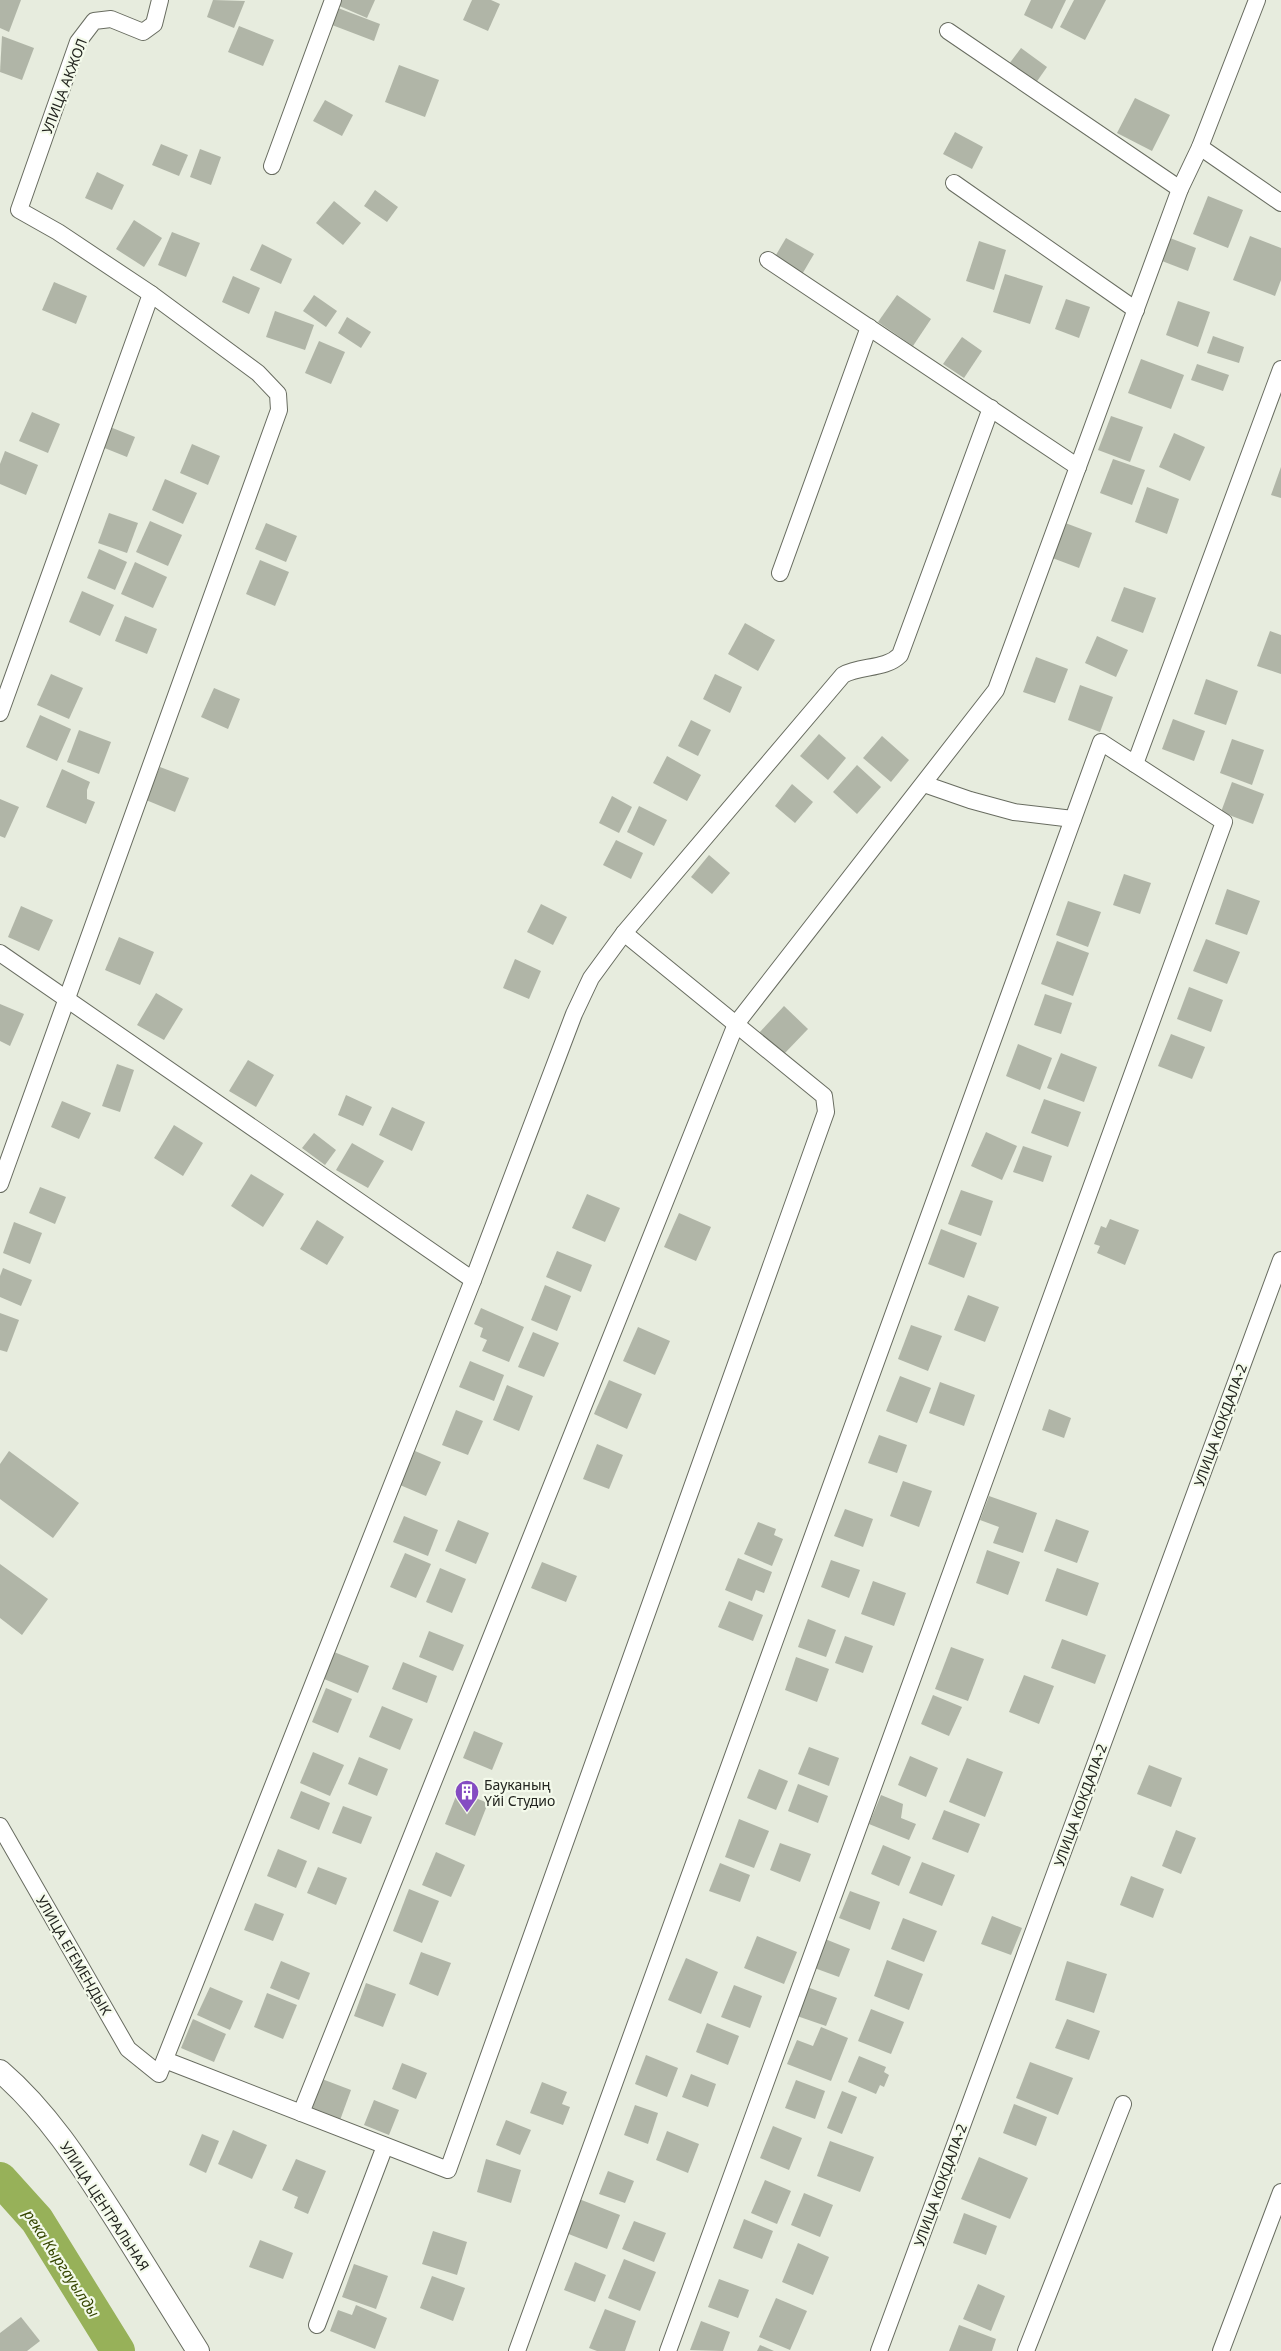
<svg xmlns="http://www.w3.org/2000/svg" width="1281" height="2351" font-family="'Noto Sans',sans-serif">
	<rect width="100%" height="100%" fill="#e7ecde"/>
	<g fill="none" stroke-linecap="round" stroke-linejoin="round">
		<polyline stroke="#97b159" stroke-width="34" points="0,2179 37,2220 118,2351"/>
	</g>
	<g fill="#b0b5a7">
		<polygon points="0,0 21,0 9,32 0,28"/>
		<polygon points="213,0 245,1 234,28 207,17"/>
		<polygon points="339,0 375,0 367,18 337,5"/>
		<polygon points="472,0 491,0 500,4 488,31 463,20"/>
		<polygon points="1031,0 1066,0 1052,29 1024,15"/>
		<polygon points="1074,0 1106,0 1085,40 1060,27"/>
		<polygon points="338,8 380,24 374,41 332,25"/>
		<polygon points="239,26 274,40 263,66 228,52"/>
		<polygon points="2,36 34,48 22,80 0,72"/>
		<polygon points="1021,48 1047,67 1033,87 1006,68"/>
		<polygon points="399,65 439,80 425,117 385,102"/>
		<polygon points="1135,98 1170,115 1152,151 1117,133"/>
		<polygon points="325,100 353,115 342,136 313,121"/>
		<polygon points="955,132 983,147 972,169 943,154"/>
		<polygon points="161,144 188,155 179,176 152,165"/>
		<polygon points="200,149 221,157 211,185 190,177"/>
		<polygon points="97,172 124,185 112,210 85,198"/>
		<polygon points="375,190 398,207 387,222 364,206"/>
		<polygon points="1208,196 1243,210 1228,248 1193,234"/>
		<polygon points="334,201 361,223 343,245 316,223"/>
		<polygon points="134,220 162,238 144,267 116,249"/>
		<polygon points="172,232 200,243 186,277 158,265"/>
		<polygon points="1250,236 1281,248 1281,280 1275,296 1233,280"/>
		<polygon points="786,238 814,254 801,276 773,260"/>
		<polygon points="1170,238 1196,248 1188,271 1162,261"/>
		<polygon points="979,241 1006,250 994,290 966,281"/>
		<polygon points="262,244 292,259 281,284 250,270"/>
		<polygon points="1005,274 1043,286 1030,324 993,312"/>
		<polygon points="233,276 260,288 249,314 222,302"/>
		<polygon points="54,282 87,296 76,324 42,310"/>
		<polygon points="314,295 337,311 326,327 303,311"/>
		<polygon points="897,295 931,319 913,346 878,322"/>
		<polygon points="1066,299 1090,307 1079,338 1055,329"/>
		<polygon points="1178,301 1210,312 1198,347 1166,335"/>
		<polygon points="275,311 314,325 305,350 266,337"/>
		<polygon points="347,317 371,332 361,348 338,333"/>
		<polygon points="1213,336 1244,347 1239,363 1207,353"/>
		<polygon points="962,337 982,351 964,378 943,364"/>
		<polygon points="319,341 345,352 331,384 305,373"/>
		<polygon points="1141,359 1184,375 1171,409 1128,393"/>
		<polygon points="1197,364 1229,375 1223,391 1191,380"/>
		<polygon points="32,412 60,424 48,453 19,441"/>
		<polygon points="1111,416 1143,427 1130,462 1098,450"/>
		<polygon points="110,427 135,437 127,457 102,447"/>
		<polygon points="1174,433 1205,447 1190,481 1159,467"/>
		<polygon points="192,444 220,456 208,485 180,473"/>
		<polygon points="5,451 38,465 26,495 0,484 0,464"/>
		<polygon points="1113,459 1145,470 1132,505 1100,493"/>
		<polygon points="1281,467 1281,498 1271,495"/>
		<polygon points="165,479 197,493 183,524 152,510"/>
		<polygon points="1147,487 1179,499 1167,534 1135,522"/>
		<polygon points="109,513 138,523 127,553 98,543"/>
		<polygon points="150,521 182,535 168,566 136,552"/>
		<polygon points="1060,521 1092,533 1079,568 1047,556"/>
		<polygon points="266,523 297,536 286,562 255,549"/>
		<polygon points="99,549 127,562 115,590 87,578"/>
		<polygon points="260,560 289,572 275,606 246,594"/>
		<polygon points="135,562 167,577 153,608 121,594"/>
		<polygon points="1124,587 1156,598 1143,633 1111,621"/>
		<polygon points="82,591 114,605 100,636 69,622"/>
		<polygon points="125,616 157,629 147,654 115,641"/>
		<polygon points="745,623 775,640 758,671 728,654"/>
		<polygon points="1270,631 1281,635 1281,674 1257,666"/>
		<polygon points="1097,636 1128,650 1116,677 1085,663"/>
		<polygon points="1036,657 1068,669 1055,703 1023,692"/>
		<polygon points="51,674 83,688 69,719 37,705"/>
		<polygon points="715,674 742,687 730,713 703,699"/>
		<polygon points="1206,679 1238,691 1226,725 1194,714"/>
		<polygon points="1080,685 1113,697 1100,732 1068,720"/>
		<polygon points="214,688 240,699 228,729 201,717"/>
		<polygon points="40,715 71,729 57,761 26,747"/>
		<polygon points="1173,719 1205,731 1194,761 1162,749"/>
		<polygon points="691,720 711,730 698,756 678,746"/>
		<polygon points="79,730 111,742 99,774 67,762"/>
		<polygon points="819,734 846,758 828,780 800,756"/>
		<polygon points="882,736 909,760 891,782 863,758"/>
		<polygon points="1232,739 1264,750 1252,785 1220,773"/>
		<polygon points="667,756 701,775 687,801 653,783"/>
		<polygon points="857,765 881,787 857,814 833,792"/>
		<polygon points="160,767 189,778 175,812 146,800"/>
		<polygon points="62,769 90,782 87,790 87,799 95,802 86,824 46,807"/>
		<polygon points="1232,782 1264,794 1253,824 1221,812"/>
		<polygon points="792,784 813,802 795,823 775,806"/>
		<polygon points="612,796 632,807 619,833 599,823"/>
		<polygon points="0,799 19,807 5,838 0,836"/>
		<polygon points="639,806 667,820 654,846 627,832"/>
		<polygon points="616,840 643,853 631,879 603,865"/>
		<polygon points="709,855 730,873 712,894 691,877"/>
		<polygon points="1124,874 1151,883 1140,914 1113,905"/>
		<polygon points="1227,889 1260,901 1247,935 1215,924"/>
		<polygon points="1068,901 1101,912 1088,947 1056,935"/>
		<polygon points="541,904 567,917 553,945 527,932"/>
		<polygon points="21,906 53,920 39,951 8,937"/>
		<polygon points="119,937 154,952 140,985 105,970"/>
		<polygon points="1206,939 1240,952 1227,984 1193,971"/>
		<polygon points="1057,941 1089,953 1073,996 1041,984"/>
		<polygon points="515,959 541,971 529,999 503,988"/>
		<polygon points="1189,987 1223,1000 1211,1032 1177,1019"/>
		<polygon points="156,993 183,1009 164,1040 137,1025"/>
		<polygon points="1045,994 1072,1003 1061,1034 1034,1025"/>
		<polygon points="0,1004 24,1014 10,1046 0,1041"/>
		<polygon points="784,1006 808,1029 783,1055 759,1033"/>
		<polygon points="1171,1034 1205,1047 1192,1079 1158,1066"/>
		<polygon points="1018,1044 1052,1058 1040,1090 1006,1076"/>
		<polygon points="1061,1053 1097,1067 1084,1102 1047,1088"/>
		<polygon points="248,1060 274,1075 256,1107 229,1091"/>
		<polygon points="117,1064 134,1070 120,1112 102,1106"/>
		<polygon points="346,1095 372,1107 363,1126 338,1115"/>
		<polygon points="1044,1099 1081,1112 1068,1147 1031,1133"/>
		<polygon points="62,1101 91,1113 79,1139 51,1127"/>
		<polygon points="392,1107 425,1122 412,1151 379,1135"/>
		<polygon points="174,1125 203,1143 183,1176 154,1158"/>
		<polygon points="986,1132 1017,1146 1002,1180 971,1166"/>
		<polygon points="314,1133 336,1150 325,1165 302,1148"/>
		<polygon points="352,1143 384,1161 368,1188 336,1170"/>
		<polygon points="1023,1146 1052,1156 1043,1182 1013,1172"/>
		<polygon points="251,1174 284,1194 263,1227 231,1206"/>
		<polygon points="40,1187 66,1197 55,1224 29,1213"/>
		<polygon points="961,1190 993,1201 981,1236 948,1224"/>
		<polygon points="587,1194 620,1208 605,1242 572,1228"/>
		<polygon points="679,1213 711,1227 696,1261 664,1247"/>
		<polygon points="1110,1219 1139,1230 1125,1265 1097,1253 1100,1246 1094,1244 1101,1226 1106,1228"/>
		<polygon points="317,1220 344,1237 327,1265 300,1249"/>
		<polygon points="14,1222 42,1233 30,1264 3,1253"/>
		<polygon points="941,1229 977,1243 964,1278 928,1264"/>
		<polygon points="557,1251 592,1265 581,1292 546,1277"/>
		<polygon points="3,1268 32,1280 21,1306 0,1297 0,1276"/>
		<polygon points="545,1285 571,1296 557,1331 531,1320"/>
		<polygon points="968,1295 999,1307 985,1342 954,1330"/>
		<polygon points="481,1308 524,1327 509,1362 482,1351 487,1340 480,1337 483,1328 474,1324"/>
		<polygon points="0,1313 19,1320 7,1352 0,1350"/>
		<polygon points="911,1325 942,1336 928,1371 898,1359"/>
		<polygon points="638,1327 670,1341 655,1375 623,1361"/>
		<polygon points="533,1332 559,1343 544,1377 518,1367"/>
		<polygon points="470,1361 504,1375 494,1401 459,1387"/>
		<polygon points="900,1376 931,1388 917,1423 886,1411"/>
		<polygon points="609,1380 642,1394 627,1429 594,1414"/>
		<polygon points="940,1382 975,1395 964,1426 929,1413"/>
		<polygon points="507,1385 533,1396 519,1431 493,1420"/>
		<polygon points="1049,1409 1071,1418 1064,1438 1042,1430"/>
		<polygon points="456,1410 483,1421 468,1455 442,1445"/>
		<polygon points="879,1435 907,1445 897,1473 868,1463"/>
		<polygon points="597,1444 623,1455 609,1489 583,1479"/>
		<polygon points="9,1451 79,1503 53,1538 0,1499 0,1464"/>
		<polygon points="415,1451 441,1462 426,1496 400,1485"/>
		<polygon points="903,1481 932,1491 919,1527 890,1516"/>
		<polygon points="989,1496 1037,1513 1023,1553 993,1543 999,1527 980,1520"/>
		<polygon points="845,1509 873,1519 863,1547 834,1536"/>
		<polygon points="404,1516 438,1530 428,1556 393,1542"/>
		<polygon points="1056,1519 1089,1531 1077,1563 1044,1551"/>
		<polygon points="458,1520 489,1533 476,1564 445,1551"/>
		<polygon points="758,1522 776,1529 774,1535 783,1539 772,1566 744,1554"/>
		<polygon points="987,1550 1020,1562 1008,1595 976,1583"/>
		<polygon points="405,1553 431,1564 416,1598 390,1587"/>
		<polygon points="738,1558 772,1572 764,1593 756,1590 752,1601 725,1590"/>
		<polygon points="831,1560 860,1570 849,1598 821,1587"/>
		<polygon points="542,1562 577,1576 566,1602 531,1588"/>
		<polygon points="0,1564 48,1599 22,1635 0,1618"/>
		<polygon points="440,1568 466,1579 452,1613 426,1602"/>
		<polygon points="1057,1568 1099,1583 1087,1616 1045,1601"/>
		<polygon points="873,1581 906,1593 894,1626 861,1614"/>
		<polygon points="729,1601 763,1615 753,1641 718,1627"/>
		<polygon points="808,1619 836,1630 826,1657 798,1647"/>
		<polygon points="429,1631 464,1645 453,1671 419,1657"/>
		<polygon points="845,1636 873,1646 863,1673 835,1663"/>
		<polygon points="1062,1639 1106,1655 1095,1684 1051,1668"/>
		<polygon points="951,1647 984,1659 968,1701 935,1689"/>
		<polygon points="334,1652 369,1666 358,1693 324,1679"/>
		<polygon points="796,1657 829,1669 817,1702 785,1690"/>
		<polygon points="403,1662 437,1676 427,1703 392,1689"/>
		<polygon points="1024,1675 1054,1686 1039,1724 1009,1712"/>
		<polygon points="326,1688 352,1699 338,1733 312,1722"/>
		<polygon points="933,1695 962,1707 949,1736 921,1724"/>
		<polygon points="382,1706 413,1719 400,1750 369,1737"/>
		<polygon points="474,1731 503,1743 492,1770 463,1758"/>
		<polygon points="809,1747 839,1758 829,1786 798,1774"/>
		<polygon points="313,1752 344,1765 330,1796 300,1783"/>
		<polygon points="910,1756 938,1768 926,1797 898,1785"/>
		<polygon points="359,1757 388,1769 377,1796 348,1784"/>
		<polygon points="967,1758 1003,1772 985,1817 949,1802"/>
		<polygon points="1149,1765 1182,1778 1171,1807 1137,1794"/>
		<polygon points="759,1769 788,1781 776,1810 747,1798"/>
		<polygon points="798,1784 828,1796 818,1823 788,1811"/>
		<polygon points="301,1791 330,1803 319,1830 290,1818"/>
		<polygon points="458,1791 488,1803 475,1836 445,1824"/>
		<polygon points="881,1795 903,1804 901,1818 916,1824 909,1840 869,1824"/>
		<polygon points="343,1806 372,1817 361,1844 332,1833"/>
		<polygon points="944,1810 980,1824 968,1853 932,1839"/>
		<polygon points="739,1819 769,1831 754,1868 725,1857"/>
		<polygon points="1176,1830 1196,1838 1181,1874 1162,1866"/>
		<polygon points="780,1843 811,1854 800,1882 770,1870"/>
		<polygon points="883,1845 911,1857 899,1886 871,1874"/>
		<polygon points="278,1849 307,1861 296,1888 267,1876"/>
		<polygon points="436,1852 465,1865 451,1897 422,1885"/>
		<polygon points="922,1862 955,1875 942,1906 909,1893"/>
		<polygon points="720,1863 750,1875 740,1902 709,1891"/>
		<polygon points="318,1867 347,1878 336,1905 307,1893"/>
		<polygon points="1131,1876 1164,1889 1153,1918 1120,1905"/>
		<polygon points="409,1889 439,1901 422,1943 393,1931"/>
		<polygon points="850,1891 880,1902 870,1930 839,1918"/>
		<polygon points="255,1903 284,1914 273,1941 244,1930"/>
		<polygon points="992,1916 1022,1928 1011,1955 981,1944"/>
		<polygon points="903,1918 937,1931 924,1962 891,1949"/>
		<polygon points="757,1936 797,1952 784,1984 744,1968"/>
		<polygon points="820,1937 850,1949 839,1977 809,1966"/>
		<polygon points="421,1952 451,1963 438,1996 409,1984"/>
		<polygon points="686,1958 718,1972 701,2014 668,2000"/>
		<polygon points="887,1960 923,1974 909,2010 874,1996"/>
		<polygon points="281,1961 310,1973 299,2000 270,1988"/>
		<polygon points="1067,1961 1107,1974 1094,2013 1055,2000"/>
		<polygon points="366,1983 396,1994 383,2027 354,2016"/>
		<polygon points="734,1985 762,1996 750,2028 721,2017"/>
		<polygon points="210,1987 243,2001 230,2030 197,2015"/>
		<polygon points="807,1987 837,1998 826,2026 797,2016"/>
		<polygon points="267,1993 297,2005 283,2039 254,2027"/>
		<polygon points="871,2009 904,2022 891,2054 858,2041"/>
		<polygon points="193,2019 226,2034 214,2062 181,2048"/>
		<polygon points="1067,2019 1100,2031 1089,2060 1055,2048"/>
		<polygon points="707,2023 739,2036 728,2065 696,2052"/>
		<polygon points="821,2027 848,2038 831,2081 787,2064 797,2040 813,2046"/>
		<polygon points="646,2055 678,2068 667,2097 635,2084"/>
		<polygon points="859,2056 886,2067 884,2072 889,2075 884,2087 880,2085 876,2094 848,2082"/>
		<polygon points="1030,2062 1073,2078 1058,2115 1016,2098"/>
		<polygon points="402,2063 427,2073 416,2099 392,2089"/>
		<polygon points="691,2074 716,2084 708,2107 682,2097"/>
		<polygon points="322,2079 351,2090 339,2123 309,2112"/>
		<polygon points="796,2080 825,2091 815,2119 785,2108"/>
		<polygon points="542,2082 567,2092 562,2104 570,2107 563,2125 530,2113"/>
		<polygon points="842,2091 857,2097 842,2134 827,2128"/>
		<polygon points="374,2100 399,2110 389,2135 364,2125"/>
		<polygon points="1014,2104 1047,2117 1036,2146 1003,2133"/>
		<polygon points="635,2105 658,2113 648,2144 624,2135"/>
		<polygon points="506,2120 531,2130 520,2155 496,2145"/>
		<polygon points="773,2126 802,2138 789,2170 760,2158"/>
		<polygon points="233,2130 267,2145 252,2179 218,2164"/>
		<polygon points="667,2131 699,2144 688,2173 656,2160"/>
		<polygon points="202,2134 219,2141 206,2173 189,2165"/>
		<polygon points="830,2141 874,2157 860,2192 817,2176"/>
		<polygon points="979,2157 1028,2178 1010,2219 961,2199"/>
		<polygon points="296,2159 326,2171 308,2214 294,2208 298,2197 282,2190"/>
		<polygon points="486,2159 521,2170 511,2203 477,2192"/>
		<polygon points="608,2171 634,2181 625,2203 599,2194"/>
		<polygon points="765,2180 791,2191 777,2224 751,2213"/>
		<polygon points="804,2193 833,2205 820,2237 791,2225"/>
		<polygon points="579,2199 620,2215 607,2249 566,2233"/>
		<polygon points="964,2213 997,2226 986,2255 953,2243"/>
		<polygon points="744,2219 773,2231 762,2259 733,2248"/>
		<polygon points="634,2221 666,2233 654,2262 622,2249"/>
		<polygon points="433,2231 467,2242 457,2275 422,2264"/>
		<polygon points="260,2240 293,2253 283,2279 249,2267"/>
		<polygon points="798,2243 829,2257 813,2295 782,2282"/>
		<polygon points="624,2259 656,2272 640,2311 608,2298"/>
		<polygon points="575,2262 606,2275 595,2302 564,2290"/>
		<polygon points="354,2264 388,2276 376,2309 342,2297"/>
		<polygon points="432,2276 465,2288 453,2321 420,2308"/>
		<polygon points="719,2279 749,2290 738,2318 708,2307"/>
		<polygon points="978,2284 1005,2296 991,2331 963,2319"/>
		<polygon points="776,2298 807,2311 790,2350 759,2337"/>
		<polygon points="356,2305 387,2318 375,2349 330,2331 338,2310 352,2315"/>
		<polygon points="605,2309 636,2321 625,2351 597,2351 589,2348"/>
		<polygon points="21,2317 40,2341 27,2351 0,2351 0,2333"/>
		<polygon points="701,2321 730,2332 723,2351 690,2350"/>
		<polygon points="959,2325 996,2339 992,2351 949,2351"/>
		<polygon points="760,2345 774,2351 757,2351"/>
	</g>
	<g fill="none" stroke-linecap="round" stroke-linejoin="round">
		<defs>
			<g id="street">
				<polyline points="948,31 1180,189"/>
				<polyline points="1200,147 1281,203"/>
				<polyline points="272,166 333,0"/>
				<polyline points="954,183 1136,310"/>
				<polyline points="768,260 1078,467"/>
				<polyline points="780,573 869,327"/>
				<polyline points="0,713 151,294"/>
				<polyline points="1135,764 1281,369"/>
				<polyline points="924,784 970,800 1014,812 1073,819"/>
				<polyline points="0,953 473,1280"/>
				<polyline points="0,1184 279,410 278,394 258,373 151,294 58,232 19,210 78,42 94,21 111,19 143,32 154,24 160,0"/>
				<path d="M0 1826 128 2049 159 2074 473 1280 574 1014 591 978 624 933 843 675C861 665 885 670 900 655L991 408"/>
				<polyline points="165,2060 448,2170 826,1112 824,1096 624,933"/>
				<polyline points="301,2113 736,1024 996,690 1180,189 1200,147 1257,0"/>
				<polyline points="317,2325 385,2146"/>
				<polyline points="517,2351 1101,742 1224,822 668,2351"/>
				<polyline points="879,2351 1281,1260"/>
				<polyline points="1026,2351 1123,2104"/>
				<polyline points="1221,2351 1281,2192"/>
			</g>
			<path id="secondary" d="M0 2071C49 2113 83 2168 117 2221 144 2265 171 2308 198 2351"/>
		</defs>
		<use href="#street" stroke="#686c60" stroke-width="18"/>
		<use href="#secondary" stroke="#686c60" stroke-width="24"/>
		<use href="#street" stroke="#fff" stroke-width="16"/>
		<use href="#secondary" stroke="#fff" stroke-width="22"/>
	</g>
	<defs>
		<symbol id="building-pin" viewBox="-11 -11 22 30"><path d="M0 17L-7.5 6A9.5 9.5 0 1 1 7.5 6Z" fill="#844bc2" stroke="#f4faeb"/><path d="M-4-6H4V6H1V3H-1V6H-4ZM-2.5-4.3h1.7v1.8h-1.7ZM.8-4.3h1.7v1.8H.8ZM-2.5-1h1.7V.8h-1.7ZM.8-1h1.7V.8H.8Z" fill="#fff"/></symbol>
	</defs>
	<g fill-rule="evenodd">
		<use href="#building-pin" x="453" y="1778" width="28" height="38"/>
	</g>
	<g text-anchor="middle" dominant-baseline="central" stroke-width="4.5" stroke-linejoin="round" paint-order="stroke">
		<g font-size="14" fill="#22241f" stroke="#f4faeb">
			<text transform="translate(64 86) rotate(-69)">УЛИЦА АКЖОЛ</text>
			<text transform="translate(1220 1425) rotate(-70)">УЛИЦА КОКДАЛА-2</text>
			<text transform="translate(1080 1805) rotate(-70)">УЛИЦА КОКДАЛА-2</text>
			<text transform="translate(74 1955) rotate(60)">УЛИЦА ЕГЕМЕНДЫК</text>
			<text transform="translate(940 2185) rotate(-70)">УЛИЦА КОКДАЛА-2</text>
			<text transform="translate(105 2206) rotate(57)">УЛИЦА ЦЕНТРАЛЬНАЯ</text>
		</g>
		<g font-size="14" fill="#22241f" stroke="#f4faeb" text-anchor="start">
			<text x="484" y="1784">Бауканың<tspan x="484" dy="16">Үйі Студио</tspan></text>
		</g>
		<g font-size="15" font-style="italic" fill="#364601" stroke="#f4faeb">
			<text transform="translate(62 2263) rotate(57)">река Кыргауылды</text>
		</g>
	</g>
</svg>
